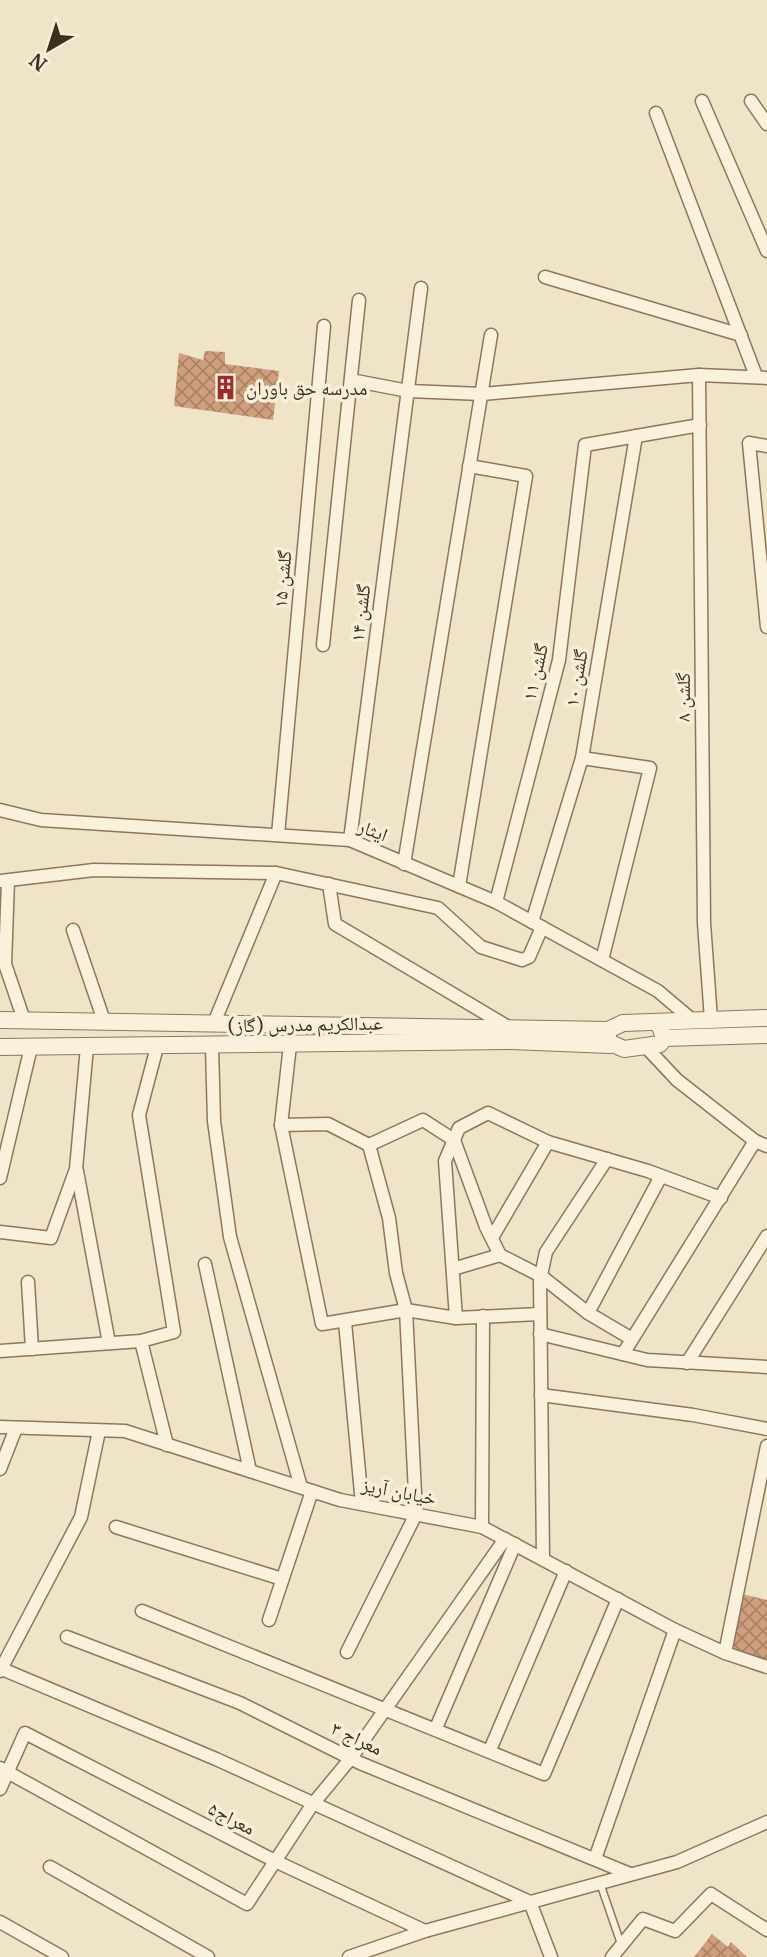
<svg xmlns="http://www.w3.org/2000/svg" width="767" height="1957" font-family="Merriweather,'Noto Naskh Arabic',serif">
	<defs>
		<pattern id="building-cross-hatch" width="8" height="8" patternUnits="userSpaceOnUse" patternTransform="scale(1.75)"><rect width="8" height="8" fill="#cf9f7d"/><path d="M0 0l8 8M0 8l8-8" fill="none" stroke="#a98266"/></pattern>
	</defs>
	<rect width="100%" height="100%" fill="#f0e4c8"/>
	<g fill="url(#building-cross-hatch)">
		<polygon points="205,351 225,352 225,364 279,371 273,420 174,406 179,353 203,360"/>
		<polygon points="742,1594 767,1600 767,1661 733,1651"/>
		<polygon points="712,1934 728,1947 731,1942 747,1957 694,1957"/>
	</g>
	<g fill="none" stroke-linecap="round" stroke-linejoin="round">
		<defs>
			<polyline id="service" points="600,1883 621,1944"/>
			<g id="minor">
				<polyline points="702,101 767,251"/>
				<polyline points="751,101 767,124"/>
				<polyline points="656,113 756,376"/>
				<polyline points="545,277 741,335"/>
				<polyline points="699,375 704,923 711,1019"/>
				<polyline points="351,380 408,391 482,394 699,375 767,378"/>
				<polyline points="767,446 749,443 767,627"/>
				<polyline points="323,645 359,300"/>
				<polyline points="582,758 650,768 602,960"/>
				<polyline points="0,810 41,820 350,840 496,902 658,991 691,1019"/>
				<polyline points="278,835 324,326"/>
				<polyline points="350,840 421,288"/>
				<polyline points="404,864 491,335"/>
				<polyline points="0,881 94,870 276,873 438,908 481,947 522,960 529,957 542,927"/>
				<polyline points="8,881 5,964 24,1020"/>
				<polyline points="329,884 335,924 510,1028"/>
				<polyline points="459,886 526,476 469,466"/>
				<polyline points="496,902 559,660 585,445 700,425"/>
				<polyline points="532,922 582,758 636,436"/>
				<polyline points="73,930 104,1021"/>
				<polyline points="214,1023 276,873"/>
				<polyline points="290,1045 281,1125 322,1324 406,1310 456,1318 540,1314"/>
				<polyline points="212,1047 214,1121 230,1237 301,1487"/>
				<polyline points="646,1047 677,1080 755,1141 767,1146"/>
				<polyline points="281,1125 328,1124 369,1145"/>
				<polyline points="454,1140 486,1227 500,1255 541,1276 588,1313 632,1339"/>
				<polyline points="369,1145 423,1120 454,1140"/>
				<polyline points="77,1171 109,1343"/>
				<polyline points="0,1178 31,1047"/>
				<polyline points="0,1232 51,1238 76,1169 87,1047"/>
				<polyline points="493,1236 548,1142"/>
				<polyline points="205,1264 250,1471"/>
				<polyline points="453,1269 500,1255"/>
				<polyline points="28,1282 32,1349"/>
				<polyline points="588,1313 661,1176"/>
				<polyline points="456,1318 445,1161 459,1128 488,1113 548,1142 648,1171 721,1198"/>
				<polyline points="345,1322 362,1504"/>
				<polyline points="540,1334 647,1360 767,1367"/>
				<polyline points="141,1341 167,1445"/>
				<polyline points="0,1351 141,1341 174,1332 139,1115 157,1047"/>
				<polyline points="623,1354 755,1141"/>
				<polyline points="687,1363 767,1236"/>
				<polyline points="541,1395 693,1415 767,1429"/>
				<polyline points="0,1427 125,1431 340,1500 482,1527 675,1630 725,1653 767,1667"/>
				<polyline points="0,1469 16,1428"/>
				<polyline points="116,1527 282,1579"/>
				<polyline points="482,1527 483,1316"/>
				<polyline points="543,1559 540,1280 546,1252 607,1159"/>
				<polyline points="142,1611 544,1774 618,1599"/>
				<polyline points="269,1620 312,1491"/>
				<polyline points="67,1637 240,1703 360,1763 630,1874"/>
				<polyline points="347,1652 416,1514 406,1310 396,1273 389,1218 369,1145"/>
				<polyline points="725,1653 767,1446"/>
				<polyline points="2,1669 216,1759 530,1902 551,1957"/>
				<polyline points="0,1671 81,1517 99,1431"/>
				<polyline points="436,1728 515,1544"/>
				<polyline points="490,1750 566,1571"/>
				<polyline points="0,1768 247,1904 312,1805 351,1758 505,1539"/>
				<polyline points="0,1789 25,1733 277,1862 425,1931"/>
				<polyline points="595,1859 675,1630"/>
				<polyline points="50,1867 208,1957"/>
				<polyline points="0,1922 62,1957"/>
				<polyline points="349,1957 425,1931 677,1862 767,1822"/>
				<polyline points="612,1957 643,1919 675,1931 711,1894 767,1930"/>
			</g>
			<g id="tertiary">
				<polyline points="0,1020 608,1030"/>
				<polyline points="655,1022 660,1026 664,1038 660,1044 624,1049 608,1042 608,1030 623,1023 767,1018"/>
				<polyline points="664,1038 767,1035"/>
				<polyline points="0,1047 511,1041 610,1045"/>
			</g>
		</defs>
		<use href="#service" stroke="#8d765c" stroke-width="9"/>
		<use href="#minor" stroke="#8d765c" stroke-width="15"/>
		<use href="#tertiary" stroke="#8d765c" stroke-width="18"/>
		<use href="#service" stroke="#faf1dc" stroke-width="6"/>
		<use href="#minor" stroke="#faf1dc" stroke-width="12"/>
		<use href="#tertiary" stroke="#faf1dc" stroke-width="16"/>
	</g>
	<defs>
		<symbol id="building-bare" viewBox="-9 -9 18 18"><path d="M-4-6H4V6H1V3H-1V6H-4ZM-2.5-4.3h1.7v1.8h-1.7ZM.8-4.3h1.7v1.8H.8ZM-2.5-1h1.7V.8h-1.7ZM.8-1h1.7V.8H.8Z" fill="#9e2a2b" stroke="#f7eed8" stroke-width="2.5" paint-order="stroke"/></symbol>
	</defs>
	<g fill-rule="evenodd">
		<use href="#building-bare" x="208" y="370" width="35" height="35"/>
	</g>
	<g text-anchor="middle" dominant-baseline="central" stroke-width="7" stroke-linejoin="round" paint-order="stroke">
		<g font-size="19" fill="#3d2e20" stroke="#f7eed8" text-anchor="start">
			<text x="246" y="388">مدرسه حق باوران</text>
		</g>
		<g font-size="19" fill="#3d2e20" stroke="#f7eed8">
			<text transform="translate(282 579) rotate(-85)">گلشن ۱۵</text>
			<text transform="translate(360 613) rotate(-83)">گلشن ۱۴</text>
			<text transform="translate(535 672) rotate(-77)">گلشن ۱۱</text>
			<text transform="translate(576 678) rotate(-80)">گلشن ۱۰</text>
			<text transform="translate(683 697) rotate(-90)">گلشن ۸</text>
			<text transform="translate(373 830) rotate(21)">ایثار</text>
			<text transform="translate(305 1024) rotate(-1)">عبدالکریم مدرس (گاز)</text>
			<text transform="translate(399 1491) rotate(11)">خیابان آریز</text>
			<text transform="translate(357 1738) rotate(25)">معراج ۳</text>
			<text transform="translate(232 1818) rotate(27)">معراج۵</text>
		</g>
	</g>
	<g transform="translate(49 49) rotate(219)" stroke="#f7eed8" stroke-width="5" paint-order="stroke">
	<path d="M0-5L12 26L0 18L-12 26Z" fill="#3d2e20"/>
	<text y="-10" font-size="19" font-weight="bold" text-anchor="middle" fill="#3d2e20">N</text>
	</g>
</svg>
